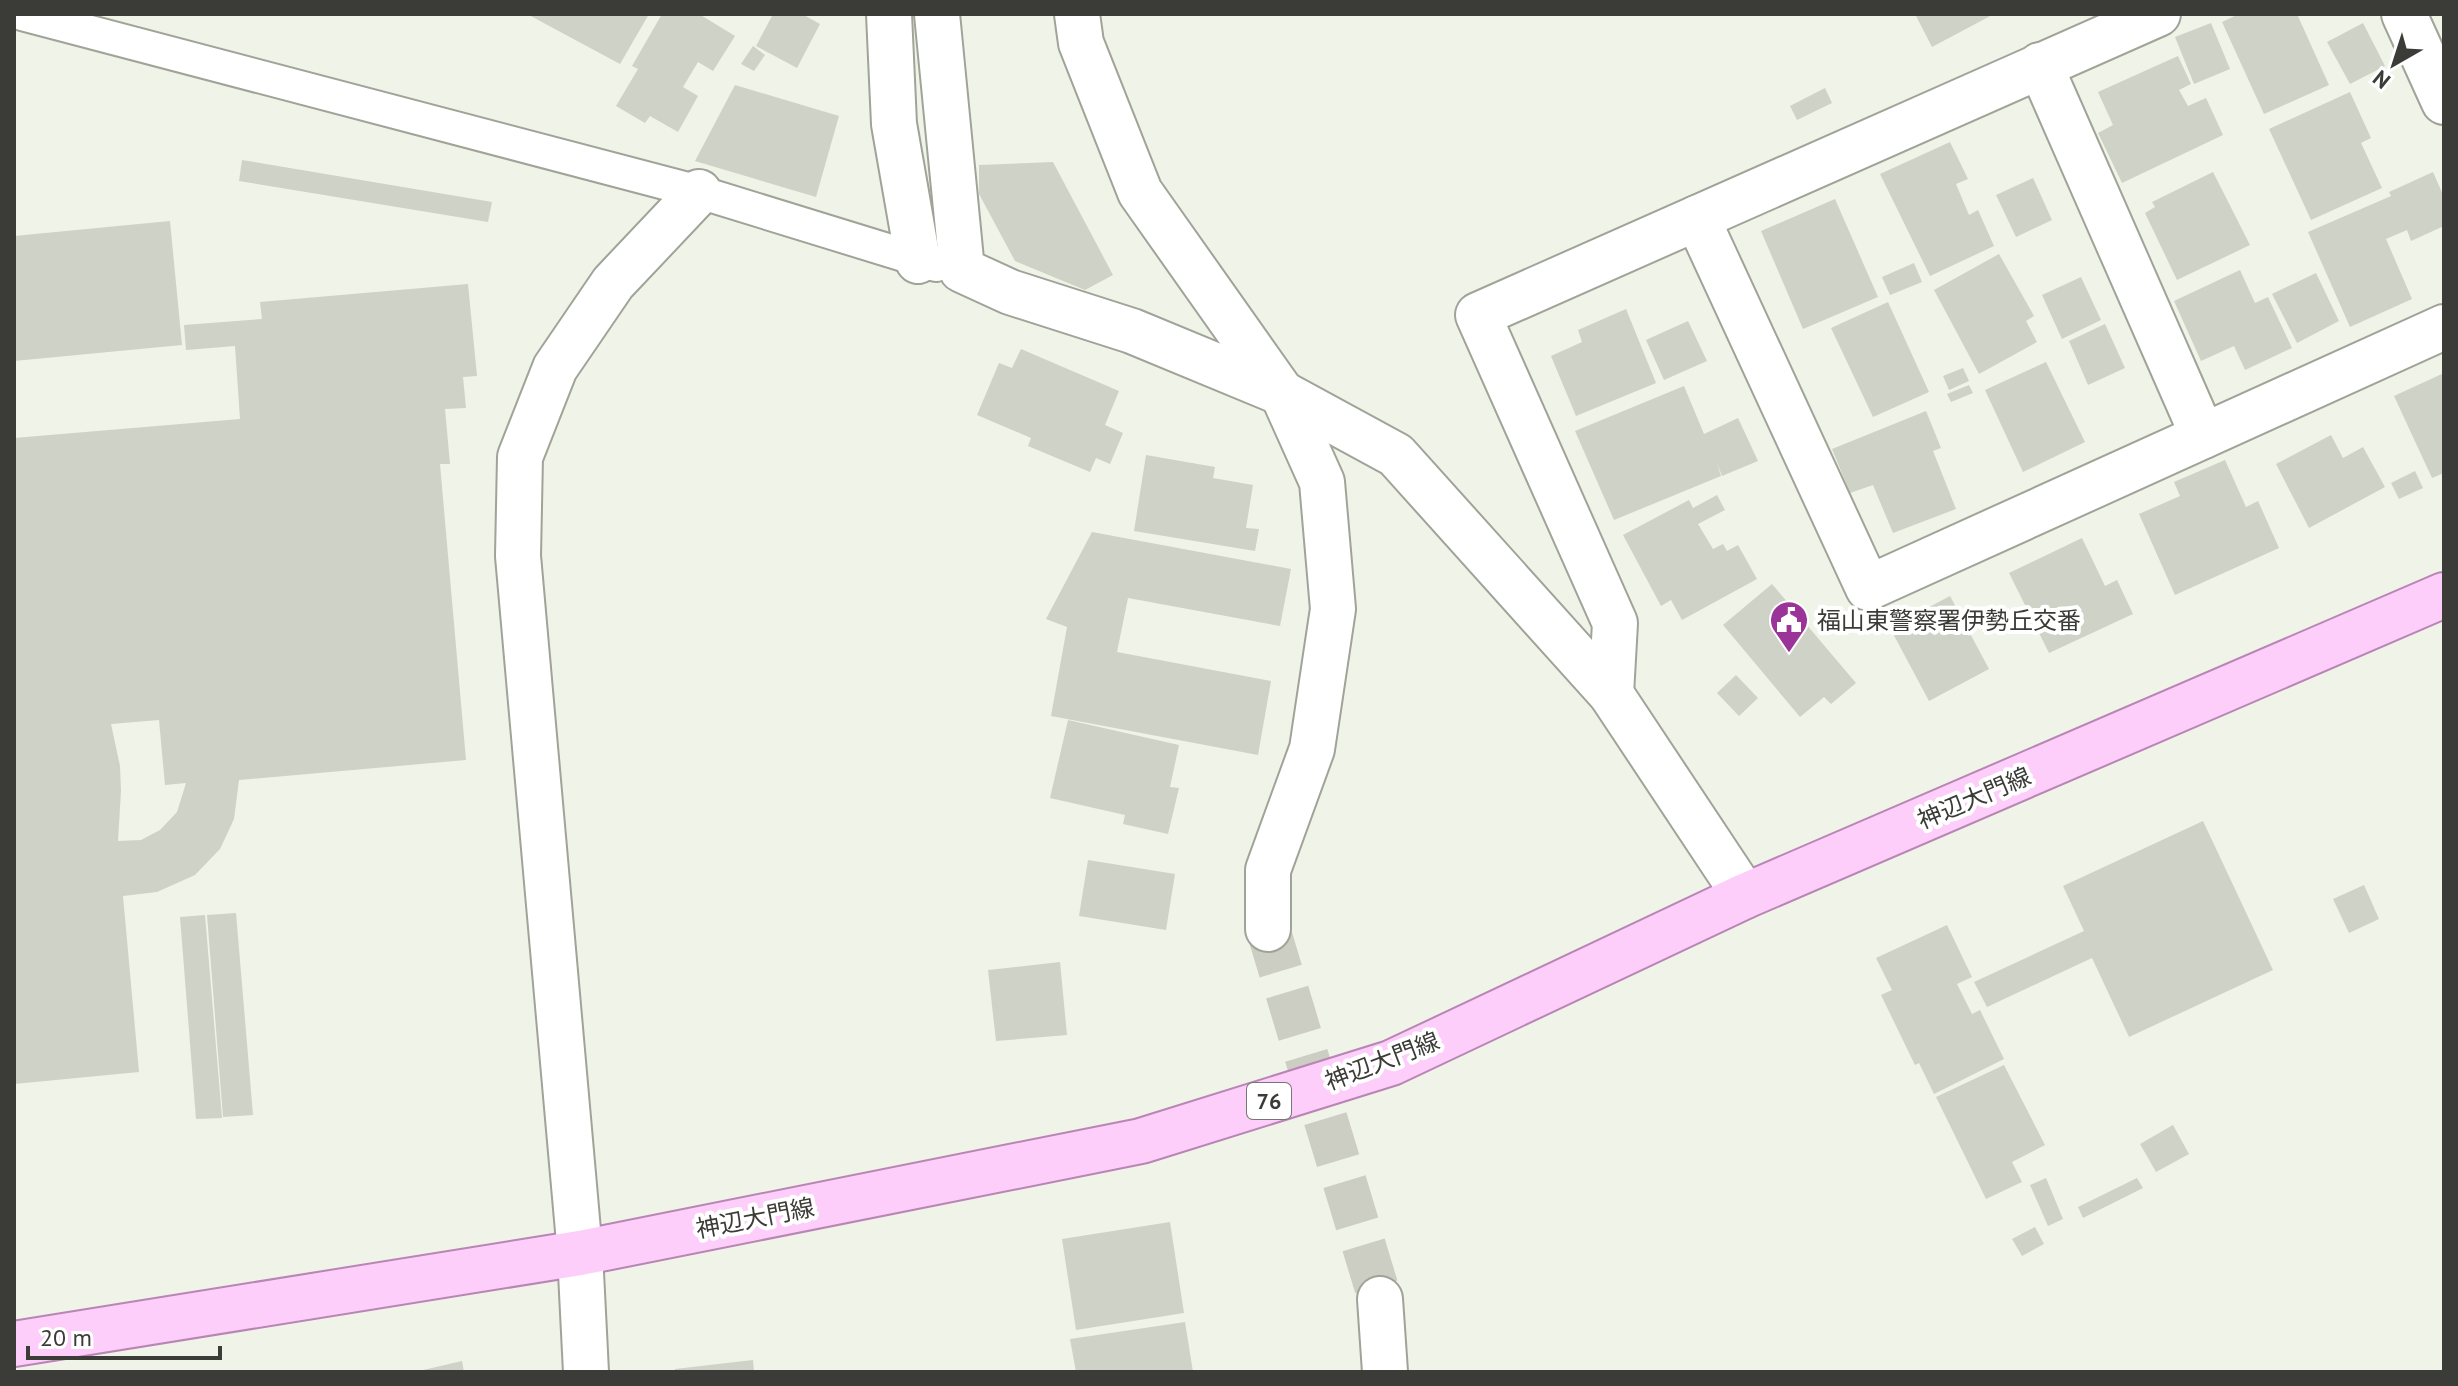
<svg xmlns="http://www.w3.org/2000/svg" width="2458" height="1386" font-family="'PT Sans','Noto Sans JP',sans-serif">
	<rect width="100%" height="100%" fill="#f0f3e7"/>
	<g fill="#cfd2c6" fill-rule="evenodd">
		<polygon points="527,14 649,14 620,64"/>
		<polygon points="662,14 699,14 735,36 713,71 698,62 683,87 698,96 678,132 650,116 645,123 616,106 638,69 632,66"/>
		<polygon points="773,14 802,14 820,24 797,68 756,46"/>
		<polygon points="1915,14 1994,14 1932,47"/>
		<polygon points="2239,14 2297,14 2329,85 2264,114 2222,22"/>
		<polygon points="2211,23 2230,69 2194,84 2175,37"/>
		<polygon points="2363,23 2385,66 2350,84 2327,42"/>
		<polygon points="753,46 765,55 754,71 741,64"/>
		<polygon points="2178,56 2191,84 2179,90 2188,106 2206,98 2223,135 2122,183 2098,133 2113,125 2098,92"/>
		<polygon points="735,85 839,116 816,197 695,161"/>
		<polygon points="1825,88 1832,103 1797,120 1790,106"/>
		<polygon points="2350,92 2371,138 2361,143 2382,188 2311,220 2269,129"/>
		<polygon points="1950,142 1968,179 1956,184 1969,215 1978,210 1994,246 1930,276 1880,174"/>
		<polygon points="242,160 492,202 488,222 239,181"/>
		<polygon points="1053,162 1113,275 1085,290 1015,261 979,194 979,165"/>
		<polygon points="2213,172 2250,245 2177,280 2145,213 2155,207 2152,202"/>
		<polygon points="2433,172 2444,197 2444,226 2411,241 2407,230 2386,239 2412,299 2350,327 2308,232 2391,196 2389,192"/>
		<polygon points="2033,178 2052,220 2016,237 1996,195"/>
		<polygon points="1835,199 1878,297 1803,329 1761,231"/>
		<polygon points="170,221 182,345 14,361 14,236"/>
		<polygon points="1999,254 2034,316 2026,321 2037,342 1979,374 1934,290"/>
		<polygon points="1914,263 1922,282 1890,295 1882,277"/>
		<polygon points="2240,270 2255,303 2268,297 2292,348 2245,370 2234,346 2201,361 2174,301"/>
		<polygon points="2316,273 2339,321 2297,343 2272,294"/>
		<polygon points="2081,277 2101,320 2062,339 2042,295"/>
		<path d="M468 284 477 376 463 377 466 408 445 409 450 464H440L466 760 239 780 234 819 220 849 195 875 157 892 123 896 139 1072 14 1084V438L240 419 235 346 186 350 184 325 262 319 260 302ZM159 720 165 785 186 783 177 812 160 830 141 840 118 841 121 791 120 766 111 724Z"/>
		<polygon points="1888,302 1929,392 1873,417 1831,328"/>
		<polygon points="1626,309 1656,383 1576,416 1551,356 1582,342 1578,330"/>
		<polygon points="1688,321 1707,361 1664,380 1646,340"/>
		<polygon points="2105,324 2125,368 2088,385 2069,341"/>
		<polygon points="1021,349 1119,391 1105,425 1123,433 1110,464 1096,458 1090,472 1028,446 1031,438 977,415 999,363 1012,368"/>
		<polygon points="2046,362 2085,442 2023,472 1985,390"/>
		<polygon points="1963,368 1969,381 1949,390 1943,376"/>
		<polygon points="2444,373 2444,473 2432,478 2394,396"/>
		<polygon points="1969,385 1973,393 1951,402 1947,394"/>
		<polygon points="1684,386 1704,434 1738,418 1758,461 1722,476 1717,463 1721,476 1614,520 1575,431"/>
		<polygon points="1926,411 1941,448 1933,451 1956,509 1893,533 1873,485 1850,493 1832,449"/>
		<polygon points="2331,435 2343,458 2363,447 2385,487 2309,528 2276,464"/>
		<polygon points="1146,455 1215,467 1213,478 1253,485 1246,528 1259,529 1255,551 1134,531"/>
		<polygon points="2225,460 2246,507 2258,501 2279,548 2175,595 2139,514 2180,496 2174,482"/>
		<polygon points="2415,471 2423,488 2399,499 2391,483"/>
		<polygon points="1717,495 1725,510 1698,524 1713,549 1723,544 1727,551 1738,545 1757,579 1682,620 1671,600 1661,606 1623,535 1689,500 1693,508"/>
		<polygon points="1092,532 1291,569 1280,626 1128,598 1117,652 1271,681 1258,755 1051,716 1067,627 1046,619"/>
		<polygon points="2082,538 2105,586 2117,580 2133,614 2049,653 2009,573"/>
		<polygon points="1772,584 1856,683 1831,704 1824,697 1800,717 1723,625"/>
		<polygon points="1950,596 1989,669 1929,701 1890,628"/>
		<polygon points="1736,675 1758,698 1739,716 1717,693"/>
		<polygon points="1068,720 1179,745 1170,787 1179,788 1168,834 1123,824 1125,815 1050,798"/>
		<polygon points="2203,821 2273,970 2129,1037 2092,958 1987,1007 1974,982 2084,931 2063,886"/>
		<polygon points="1088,860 1175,874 1166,930 1079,916"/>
		<polygon points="2364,885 2379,919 2349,933 2333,899"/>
		<polygon points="236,913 253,1115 223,1117 207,915"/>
		<polygon points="205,915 222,1118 196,1119 180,917"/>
		<polygon points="1947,925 1972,977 1957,984 1972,1014 1980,1010 2004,1059 1934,1094 1919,1063 1915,1065 1881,995 1892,990 1876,958"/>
		<polygon points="1060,962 1067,1035 996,1041 988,970"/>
		<polygon points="2004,1065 2045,1145 2012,1162 2022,1182 1986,1199 1936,1097"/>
		<polygon points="2173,1125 2189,1154 2156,1172 2140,1144"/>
		<polygon points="2046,1178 2063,1219 2048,1226 2030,1185"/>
		<polygon points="2137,1178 2143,1188 2083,1218 2078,1207"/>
		<polygon points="1170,1222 1184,1313 1076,1330 1062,1239"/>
		<polygon points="2035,1227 2044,1244 2022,1256 2012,1239"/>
		<polygon points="1185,1322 1193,1372 1076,1372 1070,1339"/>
		<polygon points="753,1360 754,1372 675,1372 675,1369"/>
		<polygon points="462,1361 464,1372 419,1372 419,1371"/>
	</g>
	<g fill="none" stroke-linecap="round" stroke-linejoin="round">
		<polyline stroke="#cccec4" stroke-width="44" stroke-dasharray="44 22" stroke-linecap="butt" points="1268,929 1380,1299"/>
		<defs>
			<polyline id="lane" points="22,14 699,192 936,265"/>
			<g id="street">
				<polyline points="889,14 894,124 918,261"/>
				<polyline points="1077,14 1081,43 1140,192 1282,393 1322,482 1333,609 1312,749 1268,870 1268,929"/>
				<polyline points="2404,14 2444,102"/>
				<polyline points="2040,65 2203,436"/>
				<polyline points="1697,218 1868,588 2444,327"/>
				<polyline points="1611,694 1615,623 1478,315 2158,14"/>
				<polyline points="1380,1299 1385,1372"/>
				<polyline points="586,1372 580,1253 518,556 520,457 555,368 613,283 699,192"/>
			</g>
			<polyline id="secondary" points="937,14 962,270 1010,292 1132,331 1282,393 1396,455 1611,694 1745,896"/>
			<polyline id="primary" points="14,1344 580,1253 1141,1141 1391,1063 1745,896 2444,595"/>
		</defs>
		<use href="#lane" stroke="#a0a397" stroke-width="36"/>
		<use href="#street" stroke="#a0a397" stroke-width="48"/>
		<use href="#secondary" stroke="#a0a397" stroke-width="48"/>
		<use href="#primary" stroke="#b885b4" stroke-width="48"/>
		<use href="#lane" stroke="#fff" stroke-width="32"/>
		<use href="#street" stroke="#fff" stroke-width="44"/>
		<use href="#secondary" stroke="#fff" stroke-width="44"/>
		<use href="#primary" stroke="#fdcefa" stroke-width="44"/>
	</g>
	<defs>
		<symbol id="civic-pin" viewBox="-11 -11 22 30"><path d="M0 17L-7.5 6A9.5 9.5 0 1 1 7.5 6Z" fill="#9b3498" stroke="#fff"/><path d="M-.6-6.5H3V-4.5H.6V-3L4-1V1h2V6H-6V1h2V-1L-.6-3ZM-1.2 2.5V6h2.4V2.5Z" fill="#fff"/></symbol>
	</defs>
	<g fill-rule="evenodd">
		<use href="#civic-pin" x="1767" y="598" width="44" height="60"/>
	</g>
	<g text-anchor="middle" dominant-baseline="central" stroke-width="8" stroke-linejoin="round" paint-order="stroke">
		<rect fill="#fff" stroke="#767674" stroke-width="2" x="1247" y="1083" width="44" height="36" rx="6"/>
		<g font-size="22" font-weight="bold" fill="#3b3c38">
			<text x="1269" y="1101">76</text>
		</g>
		<g font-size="24" fill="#3b3c38" stroke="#fff" text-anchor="start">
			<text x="1817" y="620">福山東警察署伊勢丘交番</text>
		</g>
		<g font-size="24" fill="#3b3c38" stroke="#fff">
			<text transform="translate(1974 798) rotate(-23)">神辺大門線</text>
			<text transform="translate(1382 1061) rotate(-21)">神辺大門線</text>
			<text transform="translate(755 1218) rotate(-11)">神辺大門線</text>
		</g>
	</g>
	<rect width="2458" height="1386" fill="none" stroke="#3b3c38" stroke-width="32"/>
	<g transform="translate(2394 64) rotate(219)" stroke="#ffffff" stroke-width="6" paint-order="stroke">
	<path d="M0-6L14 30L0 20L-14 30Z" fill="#3b3c38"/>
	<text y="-12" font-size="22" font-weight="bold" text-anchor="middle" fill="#3b3c38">N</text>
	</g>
	<path d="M28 1346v12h192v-12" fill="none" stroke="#3b3c38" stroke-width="4"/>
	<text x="40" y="1346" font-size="24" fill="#3b3c38" stroke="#ffffff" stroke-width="6" paint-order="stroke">20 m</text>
</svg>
